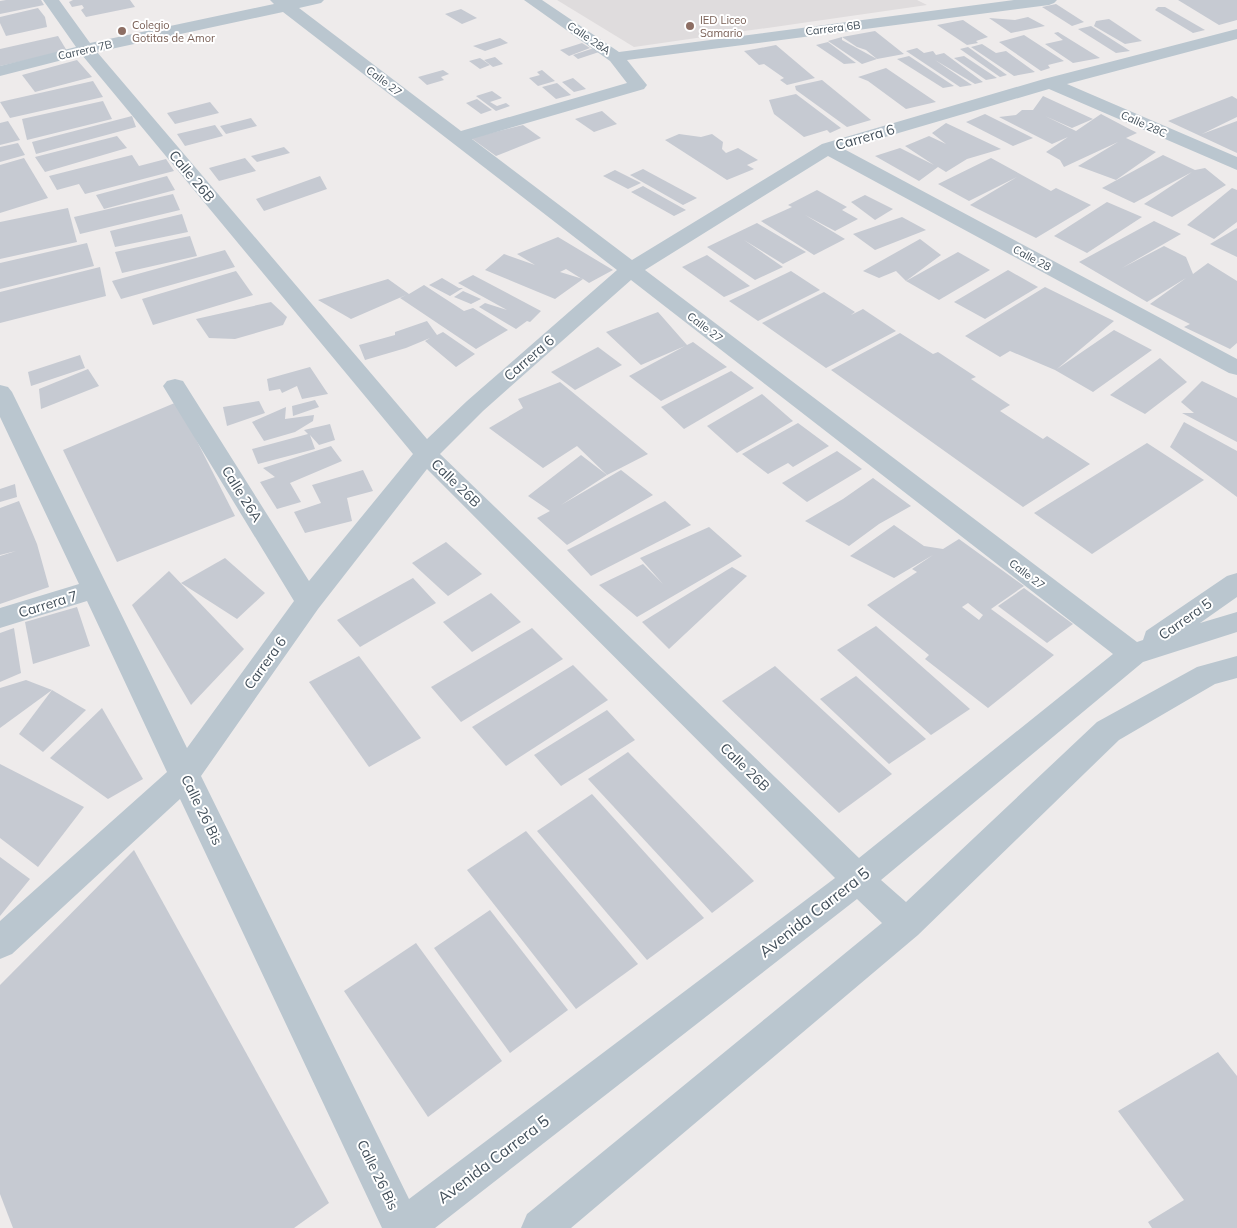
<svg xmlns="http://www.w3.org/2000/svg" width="1237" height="1228" font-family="Mulish,sans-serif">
	<rect width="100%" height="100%" fill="#eeebeb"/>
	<polygon fill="#dfdcdd" points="557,0 917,0 927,5 634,47"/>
	<g fill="#c6cad2" fill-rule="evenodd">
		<polygon points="6,0 41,0 44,5 0,14 0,1"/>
		<polygon points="73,0 130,0 135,7 86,17 81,10 84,8 82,5 72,7 69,2"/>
		<polygon points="1178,0 1237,0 1237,20 1219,25"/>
		<polygon points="1056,4 1084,22 1072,26 1042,7"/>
		<polygon points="1158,7 1165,7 1205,30 1193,33 1155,10"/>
		<polygon points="38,8 45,17 47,27 6,36 0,23 0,17"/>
		<polygon points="461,9 477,18 462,24 445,14"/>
		<polygon points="1028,17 1045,26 1011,33 989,18 1015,20"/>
		<polygon points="1109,19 1142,41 1125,44 1094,26 1096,21"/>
		<polygon points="963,20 988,37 976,41 978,43 967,45 937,25"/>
		<polygon points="1091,26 1130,51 1116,53 1078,29"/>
		<polygon points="875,31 904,54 877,59 866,50 857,47 842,37"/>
		<polygon points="1058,32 1100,58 1073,63 1045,44 1063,40 1054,33"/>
		<polygon points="1024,35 1064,61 1048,65 1050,68 1041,71 999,42"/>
		<polygon points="58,36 67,51 0,66 0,49"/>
		<polygon points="842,37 842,40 877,59 862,64 828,41"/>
		<polygon points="500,38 508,43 485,51 473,46"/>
		<polygon points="828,42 856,63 844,64 816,45"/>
		<polygon points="582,43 590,48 569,56 560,50"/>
		<polygon points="982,44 996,53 1006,51 1035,72 1014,76 971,47"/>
		<polygon points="776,45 815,78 787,85 780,80 784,78 764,64 759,65 744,51"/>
		<polygon points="968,47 1007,75 1000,77 960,49"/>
		<polygon points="594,48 599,52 578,59 573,55"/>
		<polygon points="917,48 924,53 933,51 936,55 944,53 983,82 975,84 935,60 972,85 960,87 906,51"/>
		<polygon points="909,56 954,86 943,88 897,59"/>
		<polygon points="964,56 997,78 986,80 954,58"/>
		<polygon points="495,57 503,64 493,67 484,60"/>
		<polygon points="480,58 483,60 490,65 480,69 469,61"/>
		<polygon points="77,60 92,77 35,92 22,75"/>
		<polygon points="886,68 936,102 906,109 868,81 858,77"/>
		<polygon points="443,70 449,74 441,77 444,80 427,85 418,77"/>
		<polygon points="542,70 555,81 538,86 529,78 540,75 537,72"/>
		<polygon points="573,78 586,89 574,92 562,82"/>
		<polygon points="822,80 871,120 847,127 796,90 795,86"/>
		<polygon points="93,81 103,97 10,118 0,102"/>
		<polygon points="557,83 571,95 556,99 542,87"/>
		<polygon points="492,91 502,98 490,102 497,106 506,103 510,106 496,111 476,96"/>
		<polygon points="796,94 841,128 830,133 827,130 804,137 774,114 769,100"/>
		<polygon points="1043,96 1093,119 1072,128 1045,116 1076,131 1101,114 1137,133 1126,138 1156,152 1116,180 1078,166 1118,142 1064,167 1060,160 1046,152 1068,137 1052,144 999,117 1016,115 1022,110 1033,110"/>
		<polygon points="1232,96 1237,99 1237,117 1202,134 1237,121 1237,153 1168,121"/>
		<polygon points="477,99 492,110 481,114 466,103"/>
		<polygon points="103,101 112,119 27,140 22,119"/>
		<polygon points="210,102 219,113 175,124 167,113"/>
		<polygon points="602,111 617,124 594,132 575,119"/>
		<polygon points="985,114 1033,138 1013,146 966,122"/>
		<polygon points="132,116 136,127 36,154 32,142"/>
		<polygon points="251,118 257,126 226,134 220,126"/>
		<polygon points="8,121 20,140 0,145 0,123"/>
		<polygon points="946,123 1001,149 967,159 946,172 938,167 919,181 875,156 900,148 934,165 905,146 929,136 946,144 932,133"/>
		<polygon points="215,125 223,136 185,146 177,134"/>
		<polygon points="523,125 541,138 496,156 471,138"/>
		<polygon points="679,134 701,137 712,134 723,142 722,149 726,153 738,148 758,160 747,165 754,169 727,180 665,140"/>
		<polygon points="117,136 127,148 45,172 35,157"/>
		<polygon points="18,143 25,155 0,162 0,147"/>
		<polygon points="284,147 290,153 257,162 251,156"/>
		<polygon points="132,155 139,166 166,159 174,171 85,194 79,184 57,190 49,176"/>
		<polygon points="1163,155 1195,170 1205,168 1226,185 1172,217 1144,204 1192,172 1134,203 1102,188"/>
		<polygon points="24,158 48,198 0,213 0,165"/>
		<polygon points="245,158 256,171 219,181 209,168"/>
		<polygon points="991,158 1051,191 1056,188 1091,205 1036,238 970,205 1017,177 969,201 938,184"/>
		<polygon points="643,169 697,198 683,205 630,175"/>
		<polygon points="615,170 641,183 628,189 603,176"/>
		<polygon points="167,176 175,190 104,209 96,195"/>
		<polygon points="320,176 327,189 264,211 256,199"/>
		<polygon points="643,186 686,210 674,216 631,192"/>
		<polygon points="1232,188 1237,190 1237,222 1214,239 1187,225"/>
		<polygon points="817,190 847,207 842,210 858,219 835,231 805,215 845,239 814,255 761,221 792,207 788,205"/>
		<polygon points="173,194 180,210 80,234 74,217"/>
		<polygon points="865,195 893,209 875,220 851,202"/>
		<polygon points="1107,202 1142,217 1087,253 1054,236"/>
		<polygon points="68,208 77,242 0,259 0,222"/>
		<polygon points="182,214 188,232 115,247 110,231"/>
		<polygon points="902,217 926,230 875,250 853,234"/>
		<polygon points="1154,221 1181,234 1122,268 1164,246 1186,257 1193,274 1208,263 1237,281 1237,343 1230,349 1184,327 1190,324 1150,304 1186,278 1147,302 1079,262"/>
		<polygon points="757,223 806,252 783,264 744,240 783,267 755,280 707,247"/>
		<polygon points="1237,228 1237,257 1210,244"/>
		<polygon points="190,236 197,256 122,273 115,252"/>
		<path d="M558 237 613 270 589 283 583 279 555 299 485 270 504 254 535 265 517 254ZM566 269 582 279H583L560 272Z"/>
		<polygon points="920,239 941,255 906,281 896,271 879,278 863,271"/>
		<polygon points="87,243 94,266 0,289 0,263"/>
		<polygon points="225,250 235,267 121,299 112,281"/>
		<polygon points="958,252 990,270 939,300 906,281"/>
		<polygon points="707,255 750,286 724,297 682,267"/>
		<polygon points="100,267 106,296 0,323 0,292"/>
		<polygon points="1008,270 1038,287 985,319 954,302"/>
		<polygon points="236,271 253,295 153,325 142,299"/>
		<polygon points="791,271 820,290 758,321 729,301"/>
		<polygon points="473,275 541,311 530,322 527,321 516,329 479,307 485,303 507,310 458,283"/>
		<polygon points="442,278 459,288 463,288 450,296 429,285"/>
		<polygon points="388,279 409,294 424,285 464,311 473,308 508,330 476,349 400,298 406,295 351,319 318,300"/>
		<polygon points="1045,287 1114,321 1057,369 1114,330 1152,350 1093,392 1055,370 1010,351 1000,357 965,336"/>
		<polygon points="463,291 481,299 471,304 454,297"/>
		<polygon points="824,292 855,312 851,315 863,309 896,331 826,368 762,323"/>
		<polygon points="271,302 287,317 283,325 235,339 209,338 196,319"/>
		<polygon points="658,312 687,345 693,342 727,367 661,401 629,376 685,346 641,365 606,332"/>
		<polygon points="427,321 437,335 443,332 475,354 456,367 425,341 430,338 406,348 365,360 359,345 395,335 395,332"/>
		<polygon points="900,333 933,354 938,352 976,377 971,379 1010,405 1000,411 1043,439 1047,436 1090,464 1023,507 831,370"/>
		<polygon points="598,347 622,365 575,390 551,372"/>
		<polygon points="80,355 85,368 31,386 28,372"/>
		<polygon points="1160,358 1187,382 1145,414 1110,395"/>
		<polygon points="310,367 328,394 302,399 297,386 282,393 280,389 269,391 267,379"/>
		<polygon points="88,369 99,386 41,409 39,389"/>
		<polygon points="731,371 754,388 684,429 661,407"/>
		<polygon points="1202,381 1237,398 1237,442 1182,413 1194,413 1181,402"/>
		<polygon points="560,382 648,454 607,475 577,446 543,468 489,428 523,408 518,399"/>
		<polygon points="762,394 793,421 737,453 707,426"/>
		<polygon points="315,400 319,407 293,416 292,406"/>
		<polygon points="259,401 265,413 227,426 223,407"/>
		<polygon points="177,402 235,516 117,562 63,450"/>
		<polygon points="286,407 285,419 314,415 313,421 295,432 264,441 252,422"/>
		<polygon points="1184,422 1237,451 1237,497 1170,447"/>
		<polygon points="798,423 829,446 793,467 788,463 768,474 742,454"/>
		<polygon points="330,424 335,440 319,445 310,435 315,449 258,464 252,449 308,434 304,430"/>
		<polygon points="1147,443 1204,480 1092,554 1034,513"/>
		<polygon points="331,446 342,461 290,483 301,502 277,509 260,482 275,477 263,468"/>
		<polygon points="837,451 862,469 807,502 782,483"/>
		<polygon points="581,455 607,475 561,505 621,470 653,495 567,545 537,518 550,511 528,496"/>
		<polygon points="363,470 373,491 347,498 352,521 305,533 294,512 321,503 312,485"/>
		<polygon points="873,478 911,506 879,524 849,546 805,521 843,499"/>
		<polygon points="15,484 17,497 0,502 0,489"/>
		<polygon points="19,501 37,544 49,587 0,604 0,556 16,551 0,555 0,508"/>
		<polygon points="665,501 691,525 591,576 567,550"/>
		<path d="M894 525 924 546 943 549 959 539 1024 586 991 609 1054 655 988 708 925 659 929 655 867 605 917 572 912 569 933 555 894 578 850 556ZM968 603 983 615 979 620 962 607Z"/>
		<polygon points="709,527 742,556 637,617 599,585 643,564 663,584 640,558"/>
		<polygon points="446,542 482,574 448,596 412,563"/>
		<polygon points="225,558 265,593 237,619 181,583"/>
		<polygon points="732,567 747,576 669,649 642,622"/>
		<polygon points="169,571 244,649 191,705 132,605"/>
		<polygon points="413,578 436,603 360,647 337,620"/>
		<polygon points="1024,588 1073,624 1047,643 998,606"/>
		<polygon points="491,593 521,622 472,652 443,622"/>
		<polygon points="77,607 90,646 33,664 25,622"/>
		<polygon points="876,626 970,709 931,735 837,650"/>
		<polygon points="14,628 21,673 0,682 0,633"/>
		<polygon points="532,628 563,659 461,722 431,687"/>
		<polygon points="359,656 421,738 369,767 309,682"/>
		<polygon points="573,665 608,700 506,766 472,727"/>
		<polygon points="775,666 892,774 839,813 722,701"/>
		<polygon points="856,676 926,739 889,764 820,699"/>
		<polygon points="26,680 52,690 0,728 0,688"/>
		<polygon points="52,690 86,710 43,752 19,734"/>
		<polygon points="102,708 143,779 108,799 50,758"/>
		<polygon points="607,710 635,740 561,786 534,755"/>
		<polygon points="628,752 754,881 712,913 588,779"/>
		<polygon points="0,764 84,807 38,867 0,838"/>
		<polygon points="592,794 704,918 647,960 537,831"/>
		<polygon points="526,831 638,964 576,1009 467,870"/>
		<polygon points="134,850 329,1203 294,1228 13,1228 0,1194 0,985"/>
		<polygon points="0,857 30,879 0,916"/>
		<polygon points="490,910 568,1010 510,1053 434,948"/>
		<polygon points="416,943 502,1061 428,1117 344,991"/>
		<polygon points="1218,1052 1237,1076 1237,1228 1152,1228 1148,1222 1184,1200 1118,1111"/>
	</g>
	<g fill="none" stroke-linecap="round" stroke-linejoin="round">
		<path fill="#bac6cf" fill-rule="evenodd" d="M43 0H59L90 43 274 4 270 0H324L321 3 299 8 461 131 627 83 610 61 524 0H542L619 52 1014 0H1057L1054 3 1049 5 627 60 647 85 644 89 472 139 632 260 822 144 1044 79 1237 29V39L1067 84 1237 157V170L1049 89 844 149 1237 359V375L1229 373 828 156 645 270 1137 642 1143 640 1146 631 1227 576 1237 573V597L1200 623 1237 612V632L1143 662 881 880 906 902 1097 722 1197 667 1237 656V678L1215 684 1119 740 918 935 571 1228H521L527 1214 882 923 857 899 435 1228H382L180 799 12 954 0 959V921L167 772 87 601 0 628V608L79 584 0 417V385L8 387 12 392 187 748 294 601 163 386 167 381 175 379 183 381 309 581 413 454 82 55 0 76V66L76 47ZM283 12 617 270 467 401 427 439 97 52ZM631 280 1113 654 859 858 440 454 483 411ZM427 469 835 878 409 1199 201 776 318 609Z"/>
	</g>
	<g fill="#8d6e63" stroke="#fff" stroke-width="2">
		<circle cx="690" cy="26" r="5"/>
		<circle cx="122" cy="31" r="5"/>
	</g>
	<g text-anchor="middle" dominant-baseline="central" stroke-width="4" stroke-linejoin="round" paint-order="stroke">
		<g font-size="11" fill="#785e54" stroke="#fff" text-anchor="start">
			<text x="700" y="20">IED Liceo<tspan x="700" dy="13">Samario</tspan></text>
			<text x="132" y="25">Colegio<tspan x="132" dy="13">Gotitas de Amor</tspan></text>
		</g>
		<g font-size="11" fill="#424f5a" stroke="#fff">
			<text transform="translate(833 28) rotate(-7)">Carrera 6B</text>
			<text transform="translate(589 38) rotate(34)">Calle 28A</text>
			<text transform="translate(85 50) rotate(-13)">Carrera 7B</text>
			<text transform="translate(384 81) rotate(37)">Calle 27</text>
			<text transform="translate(1144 124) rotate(24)">Calle 28C</text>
			<text transform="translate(1032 258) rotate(28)">Calle 28</text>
			<text transform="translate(705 327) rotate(37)">Calle 27</text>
			<text transform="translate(1027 574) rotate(37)">Calle 27</text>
		</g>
		<g font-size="14" fill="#424f5a" stroke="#fff">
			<text transform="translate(865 137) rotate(-16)">Carrera 6</text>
			<text transform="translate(192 176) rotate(50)">Calle 26B</text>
			<text transform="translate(529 358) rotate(-41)">Carrera 6</text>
			<text transform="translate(456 483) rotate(44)">Calle 26B</text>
			<text transform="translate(242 494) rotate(58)">Calle 26A</text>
			<text transform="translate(48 604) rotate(-17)">Carrera 7</text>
			<text transform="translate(1185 619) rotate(-35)">Carrera 5</text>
			<text transform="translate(265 663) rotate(-54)">Carrera 6</text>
			<text transform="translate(745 767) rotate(44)">Calle 26B</text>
			<text transform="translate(202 810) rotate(64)">Calle 26 Bis</text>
			<text transform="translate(378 1175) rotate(64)">Calle 26 Bis</text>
		</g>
		<g font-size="16" fill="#424f5a" stroke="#fff">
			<text transform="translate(814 912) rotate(-38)">Avenida Carrera 5</text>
			<text transform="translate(493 1159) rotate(-37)">Avenida Carrera 5</text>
		</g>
	</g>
</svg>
